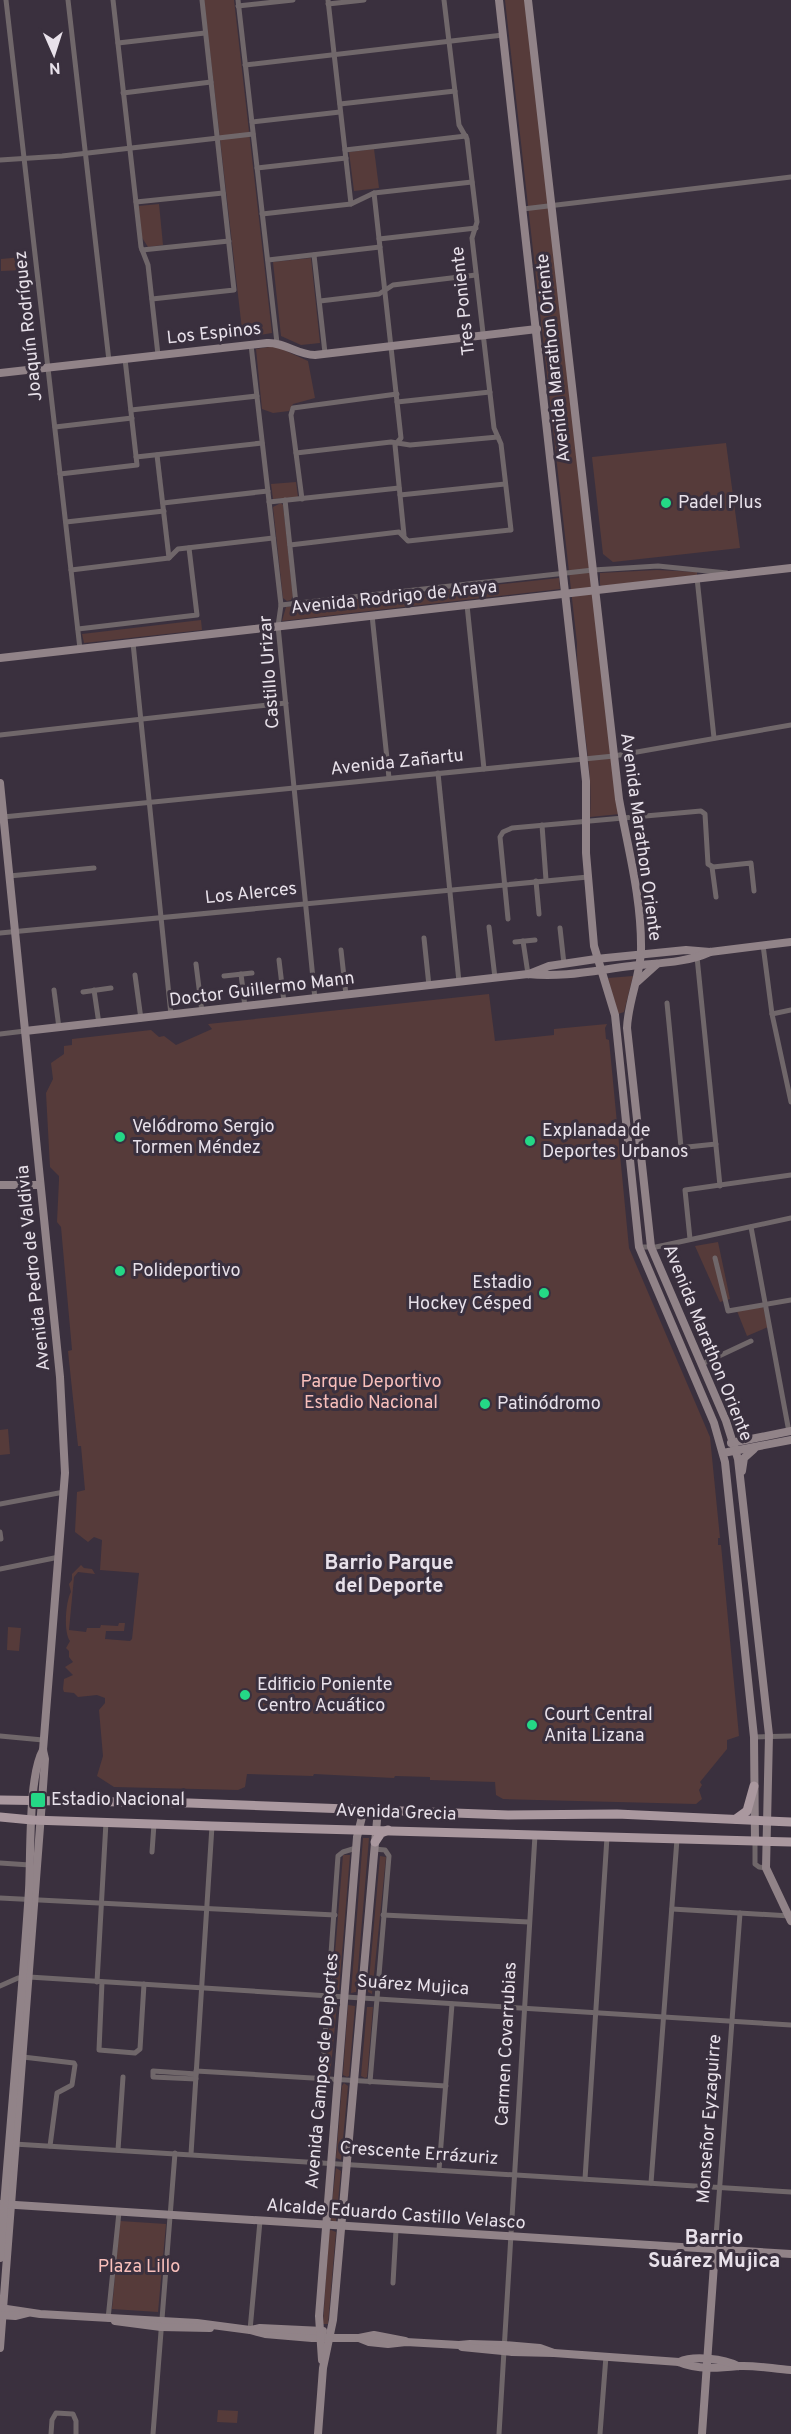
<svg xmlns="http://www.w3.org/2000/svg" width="791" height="2434" font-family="Overpass,sans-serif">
	<rect width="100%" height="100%" fill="#3a303e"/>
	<g fill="#563b3a">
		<polygon points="204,0 234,0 272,333 243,338"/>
		<path d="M505 0H526L620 814 590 817C594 759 576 701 577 643Z"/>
		<polygon points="374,149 379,188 354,191 349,152"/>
		<polygon points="159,204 163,245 148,247 141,236 138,206"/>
		<polygon points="23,257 24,270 1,271 1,259"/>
		<polygon points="311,258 320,343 301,345 281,336 273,262"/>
		<polygon points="275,346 308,361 315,398 293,404 289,411 273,413 262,409 256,349"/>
		<polygon points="726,443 740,548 613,562 603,554 592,457"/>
		<polygon points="296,482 298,497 273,499 271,484"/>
		<polygon points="281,503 283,505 293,596 291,600 287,601 283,598 273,507"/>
		<polygon points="657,570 697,572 697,575 602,586 600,585 600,573"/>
		<polygon points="559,578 560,589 282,621 286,607"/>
		<polygon points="201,620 202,630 84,643 82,634"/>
		<polygon points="633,976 624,1012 618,1014 608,978"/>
		<path d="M489 994 495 1041 554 1035V1029L607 1024 605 1028 606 1039 609 1040 629 1248 710 1437 720 1538H718V1545H721L739 1736 727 1740V1749L700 1782 702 1785 699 1790 702 1799 696 1804 503 1799 496 1795 495 1782 430 1780V1777L395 1776 394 1778 314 1774 313 1776 247 1774 245 1787 238 1790 114 1787 97 1776 103 1756 99 1710 105 1703V1698L97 1695 78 1697 74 1693 64 1692 63 1689 64 1679 73 1675 65 1667 73 1662 69 1657V1651L66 1648 70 1641C63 1632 66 1600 71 1592L69 1584 72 1580V1574L81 1565 84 1568 92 1569 95 1574 78 1572 74 1577 69 1630 86 1632 87 1628H100L101 1625 118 1626 119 1623H125L124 1631H106L105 1639 130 1641 132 1639 139 1573 100 1570 102 1540 94 1537 88 1542 75 1532 77 1492 85 1490 81 1446H78L68 1351 72 1350 61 1227 57 1222 59 1180V1176L50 1167 46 1093 53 1079 51 1063 64 1054V1046L72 1045V1039L151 1030 159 1037 164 1036 176 1045 212 1029 208 1024Z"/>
		<polygon points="718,1242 730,1299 720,1302 695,1246"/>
		<polygon points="763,1306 768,1327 747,1336 737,1311"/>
		<polygon points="8,1429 10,1454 0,1455 0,1430"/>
		<polygon points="8,1627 21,1628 19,1651 7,1650"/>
		<polygon points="363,1838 369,1838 356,1992 351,1993"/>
		<polygon points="343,1855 350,1855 339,1990 332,1990"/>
		<polygon points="380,1856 386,1857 372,1994 368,1992"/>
		<polygon points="331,2005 337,2005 330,2076 325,2073"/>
		<polygon points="348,2005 355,2006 349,2076 347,2077 343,2075"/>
		<polygon points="367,2007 373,2007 367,2077 365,2078 361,2076"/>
		<polygon points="344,2083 348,2086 341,2160 336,2158 342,2086"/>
		<polygon points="336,2168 341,2171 336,2222 330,2220"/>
		<polygon points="120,2221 166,2224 158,2312 112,2309"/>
		<polygon points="331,2230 336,2232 328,2324 323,2324 329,2231"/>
		<polygon points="218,2410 238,2411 237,2423 217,2422"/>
	</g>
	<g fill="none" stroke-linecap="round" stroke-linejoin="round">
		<g stroke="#70676a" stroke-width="5">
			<polyline points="6,0 80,649"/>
			<polyline points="68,0 109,361"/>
			<polyline points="113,0 141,247 148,265 158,355"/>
			<polyline points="238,0 277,343"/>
			<polyline points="328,0 351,204"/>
			<polyline points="328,4 364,0"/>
			<polyline points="238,6 293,0"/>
			<polyline points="118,43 205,33"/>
			<polyline points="245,65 503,35"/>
			<polyline points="123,93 211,82"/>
			<polyline points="340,104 455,91"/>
			<polyline points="252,122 340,112"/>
			<polyline points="345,150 466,136"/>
			<polyline points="0,160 62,156 253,134"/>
			<polyline points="257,168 346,158"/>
			<polyline points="374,193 401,438 395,445 404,535"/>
			<polyline points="136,202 223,193"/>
			<polyline points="523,209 791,177"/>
			<polyline points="262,214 351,204 374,193 472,182"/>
			<polyline points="379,239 476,228"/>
			<polyline points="142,250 229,241"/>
			<polyline points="314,255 325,353"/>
			<polyline points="268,260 380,247"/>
			<polyline points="152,299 234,290 202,0"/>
			<polyline points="320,301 379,294 393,285 476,275"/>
			<polyline points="251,345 281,605 278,626 315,999"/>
			<polyline points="397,402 490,392"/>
			<polyline points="131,410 257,396"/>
			<polyline points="55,427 132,418"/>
			<polyline points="296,453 391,442 410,445 498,437"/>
			<polyline points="157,455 169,558"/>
			<polyline points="136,457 262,443"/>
			<polyline points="60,474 137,465 125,359"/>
			<polyline points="400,495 505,484"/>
			<polyline points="302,499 291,415 293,408 397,394"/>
			<polyline points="285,500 296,604"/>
			<polyline points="269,502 399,488"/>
			<polyline points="163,503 268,491"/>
			<polyline points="66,522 164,511"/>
			<polyline points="290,545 399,532 408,541 511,530 501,444 494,428 472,238 477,222 467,139 459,125 444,0"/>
			<polyline points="71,570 169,558 178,549 273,538"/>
			<polyline points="697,578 714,738"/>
			<polyline points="281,605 593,570 658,566 727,573"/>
			<polyline points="467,605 484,769"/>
			<polyline points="372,615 389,778"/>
			<polyline points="78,629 197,615 189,548"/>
			<polyline points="133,643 171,1015"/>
			<polyline points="0,735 286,703"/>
			<polyline points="438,773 459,982"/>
			<polyline points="3,817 614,756 791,725"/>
			<polyline points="542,825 546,880"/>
			<polyline points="712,867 716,897"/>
			<polyline points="9,876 94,868"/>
			<polyline points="536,881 539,914"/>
			<polyline points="508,919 500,837 503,832 512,828 701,811 705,814 708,864 713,867 751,863 754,891"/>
			<polyline points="489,927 495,978"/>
			<polyline points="560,928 564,964"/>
			<polyline points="0,933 588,877"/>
			<polyline points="424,938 429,986"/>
			<polyline points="523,941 528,974"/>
			<polyline points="515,942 535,940"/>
			<polyline points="763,945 772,1014 791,1102"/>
			<polyline points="341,950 346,995"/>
			<polyline points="697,957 720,1186"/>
			<polyline points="279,960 284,1002"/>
			<polyline points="196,964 202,1012"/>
			<polyline points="241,974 245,1007"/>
			<polyline points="135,975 141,1019"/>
			<polyline points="224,976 252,973"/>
			<polyline points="54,990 59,1028"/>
			<polyline points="94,990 99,1024"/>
			<polyline points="83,992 111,988"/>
			<polyline points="667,1003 681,1147"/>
			<polyline points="772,1014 791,1010"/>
			<polyline points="0,1034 25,1031"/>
			<polyline points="640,1152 716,1144"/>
			<polyline points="751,1227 789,1432"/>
			<polyline points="690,1239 685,1190 791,1175"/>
			<polyline points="639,1247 656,1247 791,1218"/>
			<polyline points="715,1258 728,1311 791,1300"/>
			<polyline points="702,1364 751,1341"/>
			<polyline points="0,1504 64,1492"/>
			<polyline points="0,1532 1,1539"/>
			<polyline points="0,1569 59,1557"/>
			<polyline points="0,1736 43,1740"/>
			<polyline points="754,1737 791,1736"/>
			<polyline points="755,1841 755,1864 759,1867 766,1868"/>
			<polyline points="152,1852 154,1824"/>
			<polyline points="0,1863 30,1865"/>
			<polyline points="0,1898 335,1915"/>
			<polyline points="672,1909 790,1916"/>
			<polyline points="383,1915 529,1922"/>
			<polyline points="97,1982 106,1822"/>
			<polyline points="102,1982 99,2050 135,2053 140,2049 144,1984"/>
			<polyline points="0,1986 18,1978 29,1977 791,2025"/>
			<polyline points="23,2057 74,2063 75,2065 72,2085 57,2093 50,2146"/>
			<polyline points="196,2071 446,2086"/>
			<polyline points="196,2079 153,2077 153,2071 196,2074"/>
			<polyline points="322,2079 338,1856 343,1852 356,1848"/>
			<polyline points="370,2082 389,1856 385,1850 374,1849"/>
			<polyline points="14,2144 791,2192"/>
			<polyline points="118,2150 123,2077"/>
			<polyline points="191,2154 212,1826"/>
			<polyline points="439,2170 452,2004"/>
			<polyline points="585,2179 607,1837"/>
			<polyline points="651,2183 677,1839"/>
			<polyline points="715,2250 740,1913"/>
			<polyline points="393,2283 396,2230"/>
			<polyline points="108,2319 119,2212"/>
			<polyline points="250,2330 260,2221"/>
			<polyline points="51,2434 52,2420 56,2413 73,2414 76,2421 76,2434"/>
			<polyline points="153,2434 175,2153"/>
			<polyline points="499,2434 535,1835"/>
			<polyline points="600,2434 606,2356"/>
		</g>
		<g stroke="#918388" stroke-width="8">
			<polyline points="499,0 586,781 586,853 594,946 615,1015 639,1247 714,1423 725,1462 754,1737 755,1841"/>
			<path d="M528 0 619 799C628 849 642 899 641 951 640 977 628 1001 627 1028L651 1247 726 1421 738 1459 769 1735 766 1868 791 1921"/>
			<path d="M0 373 267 343C285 342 297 355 315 355L537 329"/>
			<polyline points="0,658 791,568"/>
			<polyline points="0,783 60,1377 65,1473 43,1750 45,1759 42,1801 0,2348"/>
			<polyline points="529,974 549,966 596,959 686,950 710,952 791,942"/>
			<polyline points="637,982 657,964"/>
			<path d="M25 1031 528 974C562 978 597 970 631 966 657 963 686 963 710 952"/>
			<polyline points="0,1185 40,1185"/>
			<polyline points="731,1443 791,1431"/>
			<polyline points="723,1453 791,1440"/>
			<polyline points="742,1471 744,1458 754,1449"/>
			<polyline points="0,2204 791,2254"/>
			<path d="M0 2258C9 2135 21 2012 29 1890 31 1857 28 1776 43 1750"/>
			<polyline points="0,2308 40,2314 197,2323 250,2330 265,2334 312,2338 359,2338 369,2342 388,2344 406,2342 459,2345 470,2344 504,2345 540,2348 554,2353"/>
			<polyline points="0,2315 15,2316 27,2313"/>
			<polyline points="115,2321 161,2327 210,2328"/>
			<polyline points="251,2330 260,2328 323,2331"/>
			<polyline points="359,2338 374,2335 405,2341"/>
			<path d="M462 2347 512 2352 554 2353 679 2362C697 2370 720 2368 739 2366 756 2365 774 2369 791 2370"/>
			<polyline points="322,2360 319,2316 357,1837 364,1809"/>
			<path d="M679 2362C694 2355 724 2359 738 2366"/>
			<polyline points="318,2434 323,2368 333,2320 378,1809"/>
			<polyline points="702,2434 715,2250"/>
		</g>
		<g stroke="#aa989f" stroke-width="9">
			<polyline points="0,1800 189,1803 508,1815 617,1814 791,1822"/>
			<polyline points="0,1817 32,1820 212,1826 791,1842"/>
			<polyline points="736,1819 747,1811 754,1786"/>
			<polyline points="375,1842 381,1833 388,1830"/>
		</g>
	</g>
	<g fill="#24d886" stroke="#3a303e" stroke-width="2">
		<circle cx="666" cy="503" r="6"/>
		<circle cx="120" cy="1137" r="6"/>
		<circle cx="530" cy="1141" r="6"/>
		<circle cx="120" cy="1271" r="6"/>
		<circle cx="544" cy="1293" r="6"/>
		<circle cx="485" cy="1404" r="6"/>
		<circle cx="245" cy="1695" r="6"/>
		<circle cx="532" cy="1725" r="6"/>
		<rect x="30" y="1792" width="16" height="16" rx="3"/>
	</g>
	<g text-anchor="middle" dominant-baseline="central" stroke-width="6" stroke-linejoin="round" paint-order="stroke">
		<g font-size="18" fill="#e8e1ea" stroke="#3a303e">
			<text transform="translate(464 301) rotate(-96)">Tres Poniente</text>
			<text transform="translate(29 326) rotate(-96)">Joaquín Rodríguez</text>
			<text transform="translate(214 334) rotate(-6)">Los Espinos</text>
			<text transform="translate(554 358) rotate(-96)">Avenida Marathon Oriente</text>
			<text transform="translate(394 598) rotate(-6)">Avenida Rodrigo de Araya</text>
			<text transform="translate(270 672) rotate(-94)">Castillo Urizar</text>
			<text transform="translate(397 763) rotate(-6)">Avenida Zañartu</text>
			<text transform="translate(640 837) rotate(82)">Avenida Marathon Oriente</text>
			<text transform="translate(251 894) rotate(-6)">Los Alerces</text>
			<text transform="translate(262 990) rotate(-7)">Doctor Guillermo Mann</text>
			<text transform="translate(34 1268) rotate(-96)">Avenida Pedro de Valdivia</text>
			<text transform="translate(707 1343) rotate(68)">Avenida Marathon Oriente</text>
			<text transform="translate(396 1813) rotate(2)">Avenida Grecia</text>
			<text transform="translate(413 1986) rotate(4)">Suárez Mujica</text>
			<text transform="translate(507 2044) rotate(-87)">Carmen Covarrubias</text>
			<text transform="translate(323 2071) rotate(-85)">Avenida Campos de Deportes</text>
			<text transform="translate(710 2119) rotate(-86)">Monseñor Eyzaguirre</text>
			<text transform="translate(419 2154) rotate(4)">Crescente Errázuriz</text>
			<text transform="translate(396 2215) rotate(4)">Alcalde Eduardo Castillo Velasco</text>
		</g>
		<g font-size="18" fill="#e8e1ea" stroke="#3a303e" text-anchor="start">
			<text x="678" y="503">Padel Plus</text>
			<text x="132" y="1127">Velódromo Sergio<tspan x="132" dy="21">Tormen Méndez</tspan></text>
			<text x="542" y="1131">Explanada de<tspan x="542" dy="21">Deportes Urbanos</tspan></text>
			<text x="132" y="1271">Polideportivo</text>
			<text x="532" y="1283" text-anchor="end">Estadio<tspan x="532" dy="21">Hockey Césped</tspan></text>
			<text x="497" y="1404">Patinódromo</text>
			<text x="257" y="1685">Edificio Poniente<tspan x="257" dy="21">Centro Acuático</tspan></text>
			<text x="544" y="1715">Court Central<tspan x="544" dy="21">Anita Lizana</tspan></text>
			<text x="51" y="1800">Estadio Nacional</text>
		</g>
		<g font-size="18" fill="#f8bfbb" stroke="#3a303e">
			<text x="371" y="1382">Parque Deportivo<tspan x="371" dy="21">Estadio Nacional</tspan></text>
			<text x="139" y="2267">Plaza Lillo</text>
		</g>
		<g font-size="20" font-weight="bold" fill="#e8e1ea" stroke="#3a303e">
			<text x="389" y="1564">Barrio Parque<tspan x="389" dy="23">del Deporte</tspan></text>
			<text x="714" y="2239">Barrio<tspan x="714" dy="23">Suárez Mujica</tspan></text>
		</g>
	</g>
	<g transform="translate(54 54) rotate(177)" stroke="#3a303e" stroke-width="4.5" paint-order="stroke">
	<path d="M0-4.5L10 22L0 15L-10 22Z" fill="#e8e1ea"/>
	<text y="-9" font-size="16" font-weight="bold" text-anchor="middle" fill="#e8e1ea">N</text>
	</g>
</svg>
